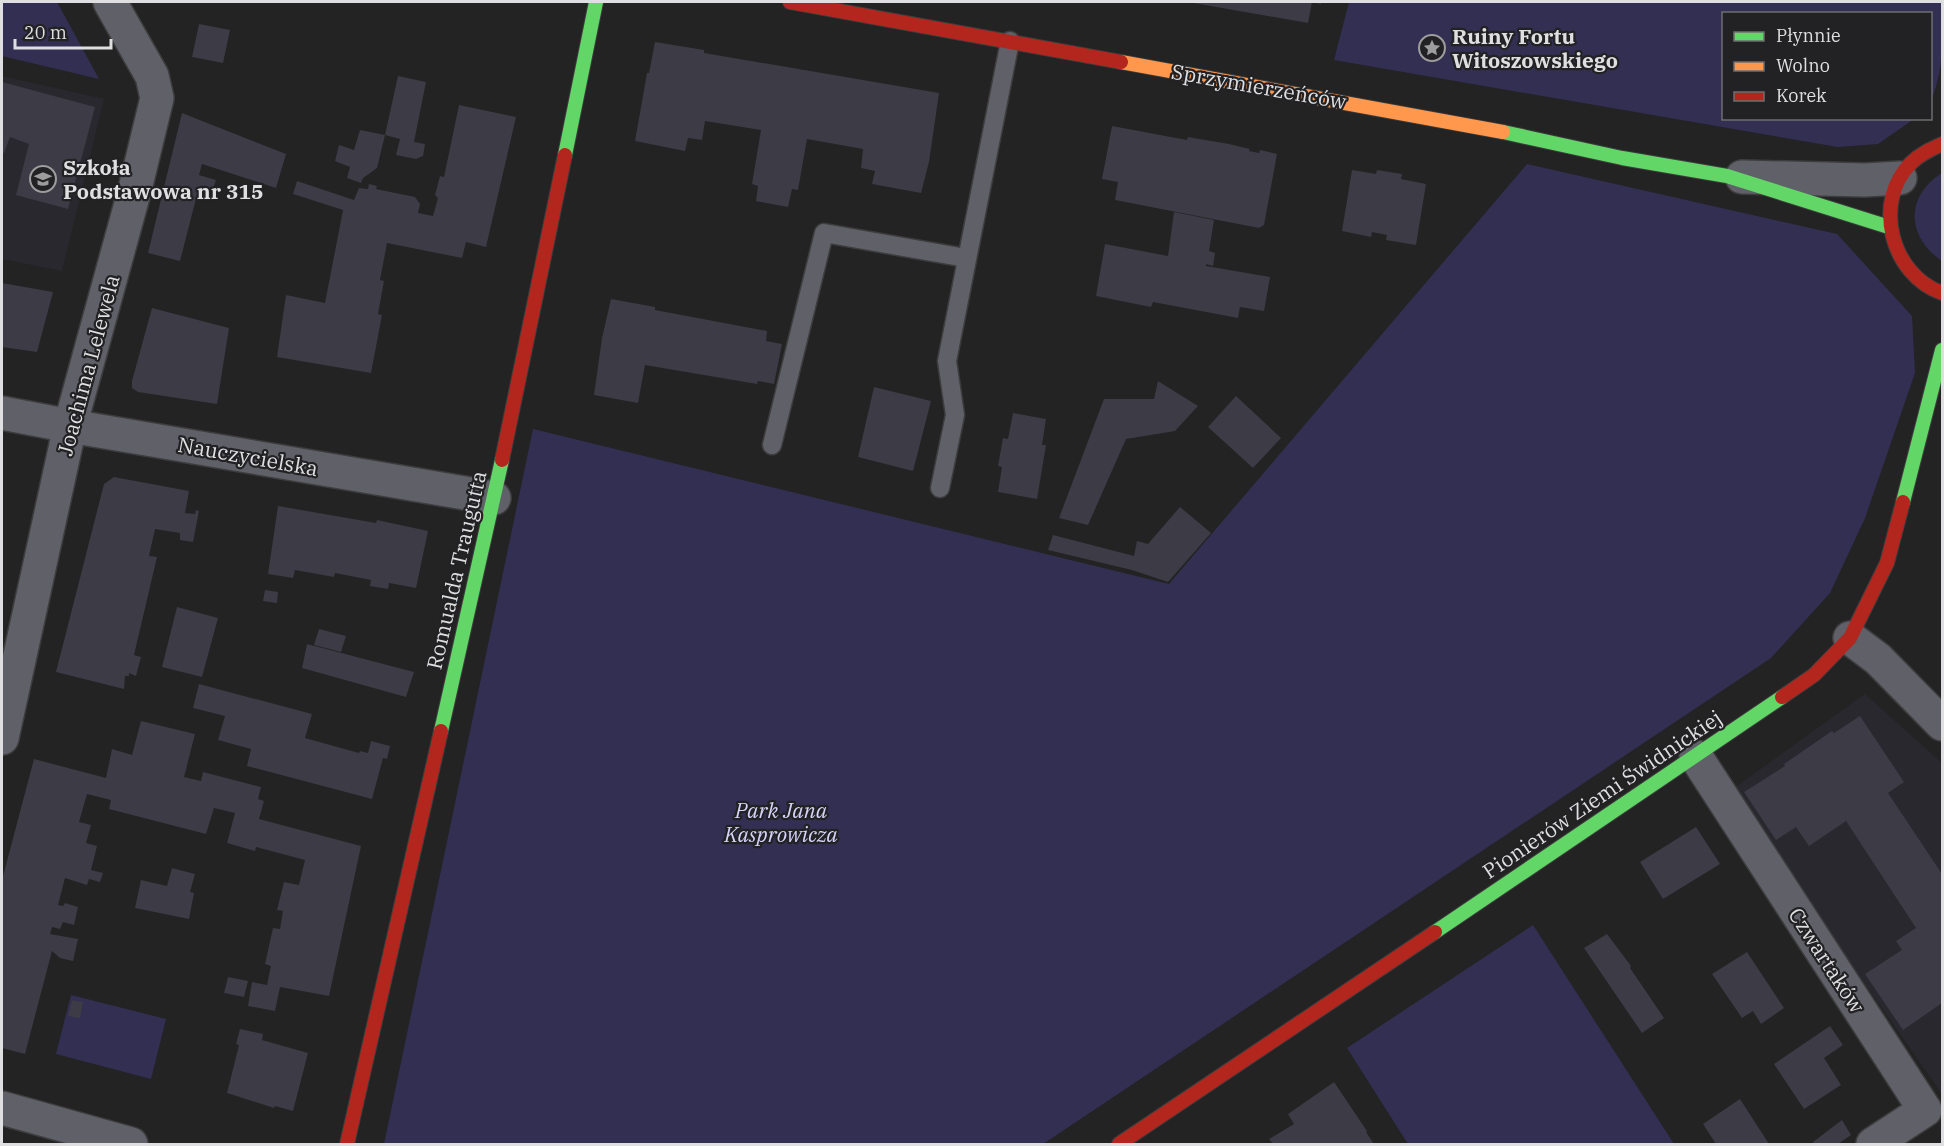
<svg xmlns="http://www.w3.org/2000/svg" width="1944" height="1146" font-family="'IBM Plex Serif',serif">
	<rect width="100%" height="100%" fill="#232323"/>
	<g fill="#29282f">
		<polygon points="2,76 104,99 62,271 2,259"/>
		<polygon points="1865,694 1942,763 1942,1094 1730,791"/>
	</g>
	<g fill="#332f53">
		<polygon points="2,2 57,2 99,79 2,56"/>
		<path d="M1349 2H1942C1943 33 1944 73 1931 100L1930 14H1724V118L1914 119 1878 144 1838 147 1334 60Z"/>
		<polygon points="1527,164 1837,234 1912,316 1915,373 1865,518 1830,593 1771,658 1043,1144 384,1144 533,429 1169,584"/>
		<path d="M1942 173V261C1906 237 1905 196 1942 173Z"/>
		<polygon points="1533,925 1674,1144 1408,1144 1347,1048"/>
		<polygon points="71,995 166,1019 151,1079 56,1054"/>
	</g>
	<g fill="#3c3b46">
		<polygon points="1188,2 1321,2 1321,4 1312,2 1308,23"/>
		<polygon points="199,24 230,30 223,63 192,57"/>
		<polygon points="655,42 704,50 704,53 939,93 929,162 921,193 872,184 875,171 861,168 863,149 807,139 798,190 792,189 788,207 756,201 758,186 752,184 761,130 705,121 702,140 688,138 685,151 635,141 647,73 649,73"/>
		<polygon points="398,76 426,82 414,142 425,144 423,156 416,159 396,155 400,139 385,135"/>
		<polygon points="2,82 95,107 68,209 16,195 29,144 10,137 4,153 2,152"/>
		<polygon points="459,105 516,117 486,247 466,242 462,258 387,243 380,280 384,281 378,314 382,315 371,373 277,357 286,295 325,303 343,210 293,194 297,181 354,200 359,188 368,189 369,184 377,186 376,189 415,197 420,204 418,213 433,216 438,198 435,195 440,176 444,177"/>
		<polygon points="182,113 286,154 276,188 202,164 199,175 216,180 211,195 198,191 180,261 148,253"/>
		<polygon points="1112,126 1187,140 1188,137 1229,144 1250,149 1249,151 1259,153 1260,150 1277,154 1264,225 1259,228 1115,200 1118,182 1102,179"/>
		<polygon points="360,130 385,135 377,168 363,178 361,183 347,178 350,167 335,161 339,145 354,150"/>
		<polygon points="1352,170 1376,174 1377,170 1402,174 1401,179 1426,184 1416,245 1386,240 1387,235 1372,232 1371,237 1342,231"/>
		<polygon points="1174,212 1214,220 1209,251 1215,253 1213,266 1206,264 1206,266 1270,277 1264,311 1240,307 1238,318 1153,302 1151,307 1096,296 1105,244 1168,256"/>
		<polygon points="2,283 53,292 37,352 2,347"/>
		<polygon points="611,299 655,307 655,310 767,331 766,341 782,344 774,384 758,381 757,384 645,365 638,403 594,395 602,338"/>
		<polygon points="152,308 229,328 217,404 138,392 132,388 132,381"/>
		<polygon points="1158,381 1198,406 1175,431 1126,439 1088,525 1059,518 1104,399 1154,399"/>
		<polygon points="874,387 931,401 913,471 858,457"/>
		<polygon points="1236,396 1281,438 1253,468 1208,427"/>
		<polygon points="1013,413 1046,419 1042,445 1046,445 1037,499 998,492 1002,467 998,466 1003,438 1008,439"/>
		<polygon points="114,477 189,491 185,513 195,514 196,510 199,511 193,542 180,540 180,533 155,529 149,556 157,557 134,655 141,657 136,676 129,673 129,676 125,676 124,689 56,672 104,484"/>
		<polygon points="278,506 376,523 377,520 428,531 416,588 389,583 388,589 370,586 371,580 335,573 334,577 295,570 293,578 268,574"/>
		<polygon points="1180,507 1211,533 1168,582 1132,570 1048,550 1053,535 1134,556 1137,541 1148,544"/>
		<polygon points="265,590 278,592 277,603 263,601"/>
		<polygon points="177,607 218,618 202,677 162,667"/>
		<polygon points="319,629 346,636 341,652 314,645"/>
		<polygon points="307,644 414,672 406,697 302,668"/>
		<polygon points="199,684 312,714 305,738 359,753 360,751 368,753 371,741 390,746 387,759 383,758 372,799 247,766 251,749 218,740 225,716 193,708"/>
		<polygon points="1860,716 1904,782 1888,793 1942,874 1942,1003 1903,1030 1865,974 1902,950 1896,941 1916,928 1846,821 1809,846 1796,827 1776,840 1744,792 1785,766 1784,764 1832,731 1834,733"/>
		<polygon points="141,721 195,734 184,777 201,781 203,772 261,787 258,799 264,801 259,819 361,846 329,996 280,987 275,1011 248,1006 252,982 267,985 271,966 265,964 273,928 280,929 283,911 277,910 284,882 299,885 305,860 256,847 255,851 227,843 235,813 214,808 206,834 109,809 111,800 87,794 79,822 91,825 86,843 97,846 91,870 103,873 100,882 89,879 87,885 65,878 58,905 63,906 65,903 78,907 74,925 63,922 60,929 52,927 50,934 78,939 73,961 60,958 52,951 25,1054 2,1048 2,880 34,759 106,778 112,749 132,755"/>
		<polygon points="1696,827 1720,864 1663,899 1640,862"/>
		<polygon points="172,868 195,874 190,892 194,893 189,919 135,908 141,880 167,886"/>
		<polygon points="1607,934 1631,966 1630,968 1664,1018 1642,1033 1584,948"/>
		<polygon points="1747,952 1784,1008 1761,1024 1753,1011 1742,1018 1712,974"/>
		<polygon points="228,977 248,981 244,997 224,993"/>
		<polygon points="72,1000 83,1002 80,1018 68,1016"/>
		<polygon points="1830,1026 1843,1045 1824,1058 1841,1085 1804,1109 1774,1064"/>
		<polygon points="240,1029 263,1034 262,1040 308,1053 293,1111 275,1106 274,1108 227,1093 239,1045 236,1044"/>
		<polygon points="1334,1082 1367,1131 1366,1132 1374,1144 1273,1144 1269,1139 1294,1124 1288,1114"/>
		<polygon points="1740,1099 1769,1144 1716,1144 1703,1124"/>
		<polygon points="1842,1120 1851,1135 1838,1144 1815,1144 1813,1142"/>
	</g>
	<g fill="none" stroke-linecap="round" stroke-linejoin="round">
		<defs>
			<g id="lane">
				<polyline points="772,445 824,233 966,258"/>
				<polyline points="940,488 955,415 947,361 1010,41"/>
			</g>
			<g id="street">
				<polyline points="1742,177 1865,180 1900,178"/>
				<polyline points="2,413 70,426 494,498"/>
				<polyline points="1850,638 1878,659 1942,724"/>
				<polyline points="2,738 70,426 135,189 157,98 152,76 110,2"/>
				<polyline points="1696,757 1925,1110 1873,1144"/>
				<polyline points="2,1108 131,1144"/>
			</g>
			<g id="fast">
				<polyline points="1503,132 1622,158 1727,176 1889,227"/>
				<polyline points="565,155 596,2"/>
				<polyline points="1903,502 1942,350"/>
				<polyline points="441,731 502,460"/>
				<polyline points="1435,932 1782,697"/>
			</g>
			<polyline id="slow" points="1121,62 1503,132"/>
			<g id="jam">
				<polyline points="790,2 1121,62"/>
				<path d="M1942 144C1931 149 1920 154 1911 163 1872 202 1891 275 1942 293"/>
				<polyline points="502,460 565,155"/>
				<polyline points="1782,697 1814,675 1850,638 1887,563 1903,502"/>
				<polyline points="347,1144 441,731"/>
				<polyline points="1119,1144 1435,932"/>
			</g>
		</defs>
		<use href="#lane" stroke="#3d3d3e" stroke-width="21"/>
		<use href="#street" stroke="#3d3d3e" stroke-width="36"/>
		<use href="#fast" stroke="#3d3d3e" stroke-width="16"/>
		<use href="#slow" stroke="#3d3d3e" stroke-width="16"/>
		<use href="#jam" stroke="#3d3d3e" stroke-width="16"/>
		<use href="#lane" stroke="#606069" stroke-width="18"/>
		<use href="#street" stroke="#606069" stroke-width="33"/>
		<use href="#fast" stroke="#63d668" stroke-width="14"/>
		<use href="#slow" stroke="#ff974d" stroke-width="14"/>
		<use href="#jam" stroke="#b3261e" stroke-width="14"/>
	</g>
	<defs>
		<symbol id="sight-ring" viewBox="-11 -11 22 22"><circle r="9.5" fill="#222224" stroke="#9d9d9e" stroke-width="1.5"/><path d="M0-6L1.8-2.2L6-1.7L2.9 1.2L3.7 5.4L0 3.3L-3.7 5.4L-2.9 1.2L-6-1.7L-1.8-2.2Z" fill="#9d9d9e"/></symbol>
		<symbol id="school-ring" viewBox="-11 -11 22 22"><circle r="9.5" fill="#222224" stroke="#9d9d9e" stroke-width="1.5"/><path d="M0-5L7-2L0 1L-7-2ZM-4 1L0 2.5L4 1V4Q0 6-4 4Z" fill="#9d9d9e"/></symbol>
	</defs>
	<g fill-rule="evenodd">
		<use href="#sight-ring" x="1417" y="33" width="30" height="30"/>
		<use href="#school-ring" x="28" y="164" width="30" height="30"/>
	</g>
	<g text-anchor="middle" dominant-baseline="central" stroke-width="4.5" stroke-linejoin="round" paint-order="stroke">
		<g font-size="21" font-weight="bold" fill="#dfdfe1" stroke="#222224" text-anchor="start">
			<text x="1452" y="36">Ruiny Fortu<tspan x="1452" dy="24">Witoszowskiego</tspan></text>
			<text x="63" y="167">Szkoła<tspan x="63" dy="24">Podstawowa nr 315</tspan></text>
		</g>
		<g font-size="21" fill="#dfdfe1" stroke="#222224">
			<text transform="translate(1259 86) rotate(10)">Sprzymierzeńców</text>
			<text transform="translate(88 365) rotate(-75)">Joachima Lelewela</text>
			<text transform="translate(248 456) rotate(10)">Nauczycielska</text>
			<text transform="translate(456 570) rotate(-77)">Romualda Traugutta</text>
			<text transform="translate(1602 794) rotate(-34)">Pionierów Ziemi Świdnickiej</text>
			<text transform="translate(1827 960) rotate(57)">Czwartaków</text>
		</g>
		<g font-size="21" font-style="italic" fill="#d6d4fa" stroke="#222224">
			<text x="781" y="810">Park Jana<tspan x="781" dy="24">Kasprowicza</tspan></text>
		</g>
	</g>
	<rect width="1944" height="1146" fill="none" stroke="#dfdfe1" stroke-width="6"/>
	<rect x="1722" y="12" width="210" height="108" fill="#222224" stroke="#6e6e70" stroke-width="1.5"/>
	<rect x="1734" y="32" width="30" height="9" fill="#63d668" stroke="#6e6e70" stroke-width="1.5"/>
	<text x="1776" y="42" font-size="18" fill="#dfdfe1">Płynnie</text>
	<rect x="1734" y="62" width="30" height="9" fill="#ff974d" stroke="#6e6e70" stroke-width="1.5"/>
	<text x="1776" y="72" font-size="18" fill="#dfdfe1">Wolno</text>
	<rect x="1734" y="92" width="30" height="9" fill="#b3261e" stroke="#6e6e70" stroke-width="1.5"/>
	<text x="1776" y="102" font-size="18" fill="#dfdfe1">Korek</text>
	<path d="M15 39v9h96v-9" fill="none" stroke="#dfdfe1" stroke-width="3"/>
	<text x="24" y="39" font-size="18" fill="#dfdfe1" stroke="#222224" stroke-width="4.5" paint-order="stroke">20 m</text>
</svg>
